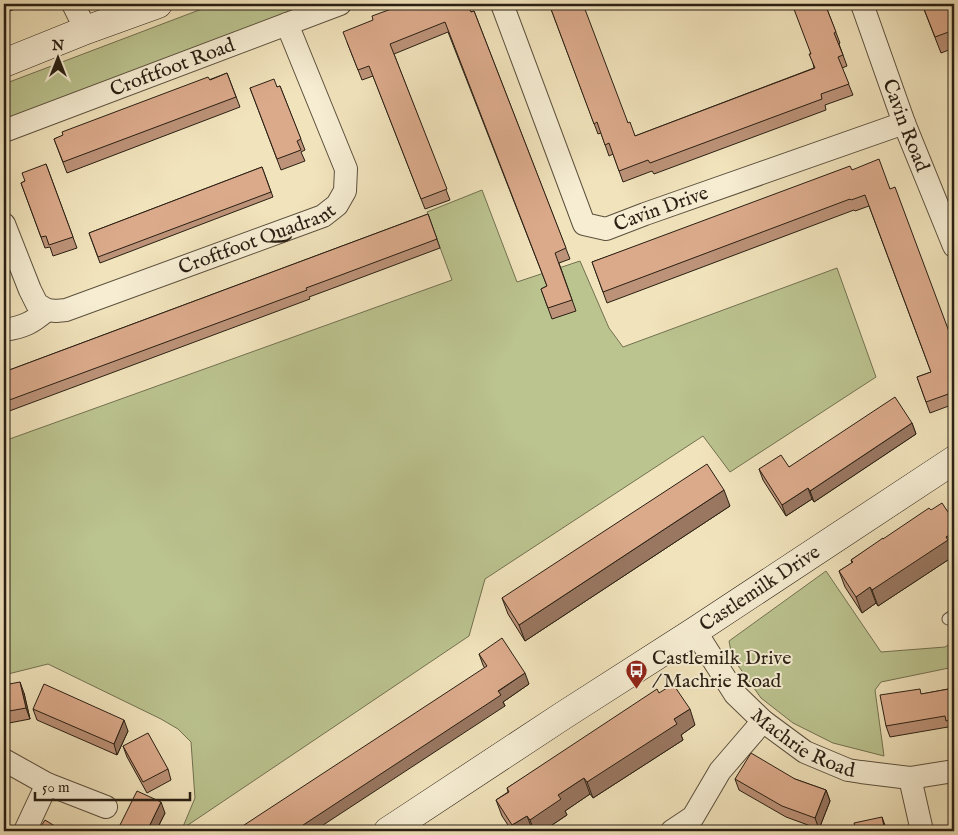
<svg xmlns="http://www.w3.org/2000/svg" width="958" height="835" font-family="'IM FELL English',serif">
	<rect width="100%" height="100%" fill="#f1e3bc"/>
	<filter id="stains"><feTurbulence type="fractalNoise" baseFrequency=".004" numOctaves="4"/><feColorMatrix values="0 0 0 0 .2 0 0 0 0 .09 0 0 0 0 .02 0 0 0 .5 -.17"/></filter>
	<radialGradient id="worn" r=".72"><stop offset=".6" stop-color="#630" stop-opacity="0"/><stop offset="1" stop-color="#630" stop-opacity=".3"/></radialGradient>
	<g fill="#bbc38f" stroke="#727151">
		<polygon points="215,4 314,4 4,120 4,84"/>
		<polygon points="482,190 517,282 580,261 609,328 623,347 837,268 876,377 730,472 703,436 485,579 469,636 182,829 195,798 191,742 178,729 161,719 48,664 4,675 4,441 452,280 427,212"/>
		<polygon points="826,571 881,652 945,647 954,641 954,667 881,682 875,690 884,756 833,743 793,723 761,698 732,657 729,641"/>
	</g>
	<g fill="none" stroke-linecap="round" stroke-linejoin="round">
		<defs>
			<polyline id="lane" points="948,619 954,615"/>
			<g id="street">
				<polyline points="73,4 86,30"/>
				<path id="s1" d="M502 4 584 224 606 229 645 214 904 123"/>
				<path id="s2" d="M862 4 904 123 954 246"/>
				<path id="s3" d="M4 131 340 4"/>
				<path id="s4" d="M4 224 30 290 37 304 47 310 56 311 66 310 323 216 337 205 345 191 346 169 287 24"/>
				<path d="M4 330C24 327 32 323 47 310"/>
				<path id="s5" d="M695 631 735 694 763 721 805 752 848 770 861 772 910 778 954 771"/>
				<polyline points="4,760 47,784 106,807"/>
				<polyline points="910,778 922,831"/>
				<polyline points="25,831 47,784"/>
				<polyline points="672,831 693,817 720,771 763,721"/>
			</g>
			<g id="secondary">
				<polyline points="4,63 86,30 158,4"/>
				<path id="s6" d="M388 831 564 715 695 631 954 460"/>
			</g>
		</defs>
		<use href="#lane" stroke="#5b503d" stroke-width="13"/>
		<use href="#street" stroke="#5b503d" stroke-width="24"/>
		<use href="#secondary" stroke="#291f13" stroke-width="29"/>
		<use href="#lane" stroke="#f6edd3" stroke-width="11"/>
		<use href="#street" stroke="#f6edd3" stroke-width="22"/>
		<use href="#secondary" stroke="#f6edd3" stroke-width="28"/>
	</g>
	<g fill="#bc9278" stroke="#291f13">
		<polygon points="4,4 26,4 26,5 4,13"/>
		<polygon points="825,4 840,43 839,44 847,66 842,68 853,95 825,105 826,110 654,174 652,171 623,182 613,154 609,156 601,133 598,134 551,9 554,8 628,123 635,136 814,68 811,54"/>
		<polygon points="922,4 954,4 954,48 941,53"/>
		<polygon points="474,11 570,259 559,263 576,311 552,319 541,289 547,286 448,32 394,54 450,200 425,209 373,76 362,80 347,42"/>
		<polygon points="227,73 240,107 67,173 54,139"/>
		<polygon points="280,86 305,150 301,152 305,161 281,170 250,88 277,87"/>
		<polygon points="46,164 77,248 53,256 50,247 45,248 21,183 25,181"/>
		<polygon points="262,167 273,197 100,263 89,233"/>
		<polygon points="852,170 890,189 954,345 954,404 930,413 917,377 931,372 869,206 855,211 854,210 607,303 592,262"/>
		<polygon points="428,214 440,248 328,290 309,297 310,299 4,413 4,372"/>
		<polygon points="912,423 916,434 814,502 812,499 786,516 763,480 759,469 789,467"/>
		<polygon points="730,506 525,641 508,614 502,598"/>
		<polygon points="883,539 953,553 954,556 878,606 876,603 862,613 845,587 839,571 852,563 851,560"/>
		<polygon points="479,654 529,684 503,702 505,706 483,665"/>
		<polygon points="4,685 24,693 30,719 4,724"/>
		<polygon points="954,688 954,731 950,732 948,727 890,737 886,726 922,694"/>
		<polygon points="659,693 695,725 681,735 683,740 593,798 590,794 565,811 567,815 543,831 512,831 502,816 496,800 508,792 507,788"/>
		<polygon points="33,709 128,731 117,755 37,720"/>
		<polygon points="123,746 168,769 171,780 147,793 127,757"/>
		<polygon points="735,779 795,779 826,790 830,801 819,829 786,817 739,790"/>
		<polygon points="165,813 156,831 120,831 119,827"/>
	</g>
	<g fill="#997761" stroke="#291f13">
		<polygon points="912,423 916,434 814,502 810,491"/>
		<polygon points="808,488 812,499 786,516 782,505"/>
		<polygon points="724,490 730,506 525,641 519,625"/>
		<polygon points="954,532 954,552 953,553 954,556 878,606 872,590"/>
		<polygon points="870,587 876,603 862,613 856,597"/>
		<polygon points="525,673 529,684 503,702 505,706 314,831 294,831"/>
		<polygon points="20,682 24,693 30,719 26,708"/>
		<polygon points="690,709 695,725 681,735 683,740 593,798 587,782 674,719"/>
		<polygon points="124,720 128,731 117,755 114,744"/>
		<polygon points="584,778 590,794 565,811 567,815 543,831 534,831 530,820 558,795"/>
		<polygon points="826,790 830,801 819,829 815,818"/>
		<polygon points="161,802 165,813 156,831 147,831"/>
		<polygon points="527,816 533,831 515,831 512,825"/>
		<polygon points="882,817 886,828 887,831 885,831"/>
	</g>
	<g fill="#dbaa8b" stroke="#291f13">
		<polygon points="405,4 467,4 471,12 474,11 566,248 555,253 572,300 548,308 541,289 547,286 445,22 390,44 447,189 421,199 369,66 358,70 343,32 373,20 372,16"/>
		<polygon points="553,4 583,4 628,123 630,122 635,136 815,68 809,54 811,54 792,4 825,4 836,32 834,33 843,55 838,57 849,84 821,94 822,99 650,163 648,160 619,171 609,143 605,145 597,122 594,124 551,9 554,8"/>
		<polygon points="922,4 954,4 954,30 935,37"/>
		<polygon points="227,73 236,97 63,162 54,139 63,135 62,132 208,77 210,80"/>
		<polygon points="274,79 277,87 280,86 301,139 297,141 301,150 277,159 250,88"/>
		<polygon points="879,159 890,189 895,187 954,345 954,392 926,402 917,377 931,372 865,195 851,200 850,199 603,292 592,262 850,166 852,170"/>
		<polygon points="46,164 73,237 49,245 46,236 41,237 21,183 25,181 22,173"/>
		<polygon points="262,167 271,192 98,257 89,233"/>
		<polygon points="428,214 437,239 325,281 306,288 307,290 4,402 4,372"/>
		<polygon points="895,397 912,423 810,491 808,488 782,505 759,469 781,455 789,467"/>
		<polygon points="707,464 724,490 519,625 502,598"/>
		<polygon points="942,503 954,521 954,532 946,537 948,540 872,590 870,587 856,597 839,571 853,562 851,560 883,538 883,539 929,508 931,510"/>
		<polygon points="502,638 525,673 498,691 501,695 294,831 235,831 487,666 479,654"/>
		<polygon points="20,682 26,708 4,712 4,685"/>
		<polygon points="44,684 124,720 114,744 33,709"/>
		<polygon points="673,684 690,709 674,719 677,724 587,782 584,778 558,795 561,799 530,820 527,816 512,825 496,800 509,792 507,788 657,689 659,693"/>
		<polygon points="954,688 954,719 946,721 945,716 886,726 880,695 920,689 921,694"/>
		<polygon points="148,733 168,769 143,782 123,746"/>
		<polygon points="751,753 795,779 826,790 815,818 782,806 735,779"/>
		<polygon points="137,791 161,802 147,831 127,831 119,827"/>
		<polygon points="882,817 885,831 856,831 854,823"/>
		<polygon points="45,820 63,831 38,831"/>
		<polygon points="490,827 493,831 484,831"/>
	</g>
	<defs>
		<symbol id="bus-pin" viewBox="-11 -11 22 30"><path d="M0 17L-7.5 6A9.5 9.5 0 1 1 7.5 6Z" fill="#8f2418" stroke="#f6edd3"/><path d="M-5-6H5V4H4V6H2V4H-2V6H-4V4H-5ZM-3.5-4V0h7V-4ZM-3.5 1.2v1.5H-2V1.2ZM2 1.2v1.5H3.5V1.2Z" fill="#fff"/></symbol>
	</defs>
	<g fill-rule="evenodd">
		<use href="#bus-pin" x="624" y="658" width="25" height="34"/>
	</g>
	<g text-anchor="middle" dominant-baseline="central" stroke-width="4" stroke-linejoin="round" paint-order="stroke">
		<g font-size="20" fill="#291f13" stroke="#f6edd3">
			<text stroke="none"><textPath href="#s3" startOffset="180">Croftfoot Road</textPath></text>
			<text stroke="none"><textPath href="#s2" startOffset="129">Cavin Road</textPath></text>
			<text stroke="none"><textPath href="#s1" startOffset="316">Cavin Drive</textPath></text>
			<text stroke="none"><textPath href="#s4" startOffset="321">Croftfoot Quadrant</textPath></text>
			<text stroke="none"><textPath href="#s6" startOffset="444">Castlemilk Drive</textPath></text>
			<text stroke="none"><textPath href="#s5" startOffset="160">Machrie Road</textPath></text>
		</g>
		<g font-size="20" fill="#291f13" stroke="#f6edd3" text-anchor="start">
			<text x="652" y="658">Castlemilk Drive<tspan x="652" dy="23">/ Machrie Road</tspan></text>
		</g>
	</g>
	<rect width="958" height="835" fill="none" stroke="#f1e3bc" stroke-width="20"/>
	<rect x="5" y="5" width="948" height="825" fill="none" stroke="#291f13" stroke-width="2.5"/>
	<rect x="10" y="10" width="938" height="815" fill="none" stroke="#291f13"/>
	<g transform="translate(58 58)" stroke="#f6edd3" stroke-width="4" paint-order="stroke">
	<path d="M0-4L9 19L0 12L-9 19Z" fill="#291f13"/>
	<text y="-8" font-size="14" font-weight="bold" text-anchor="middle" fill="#291f13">N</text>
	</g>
	<path d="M35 792v8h155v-8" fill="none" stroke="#291f13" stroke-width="2.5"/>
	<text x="42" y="792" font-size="15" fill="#291f13" stroke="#f6edd3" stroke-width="4" paint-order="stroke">50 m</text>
	<rect width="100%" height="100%" filter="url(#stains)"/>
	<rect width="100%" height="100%" fill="url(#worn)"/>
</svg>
